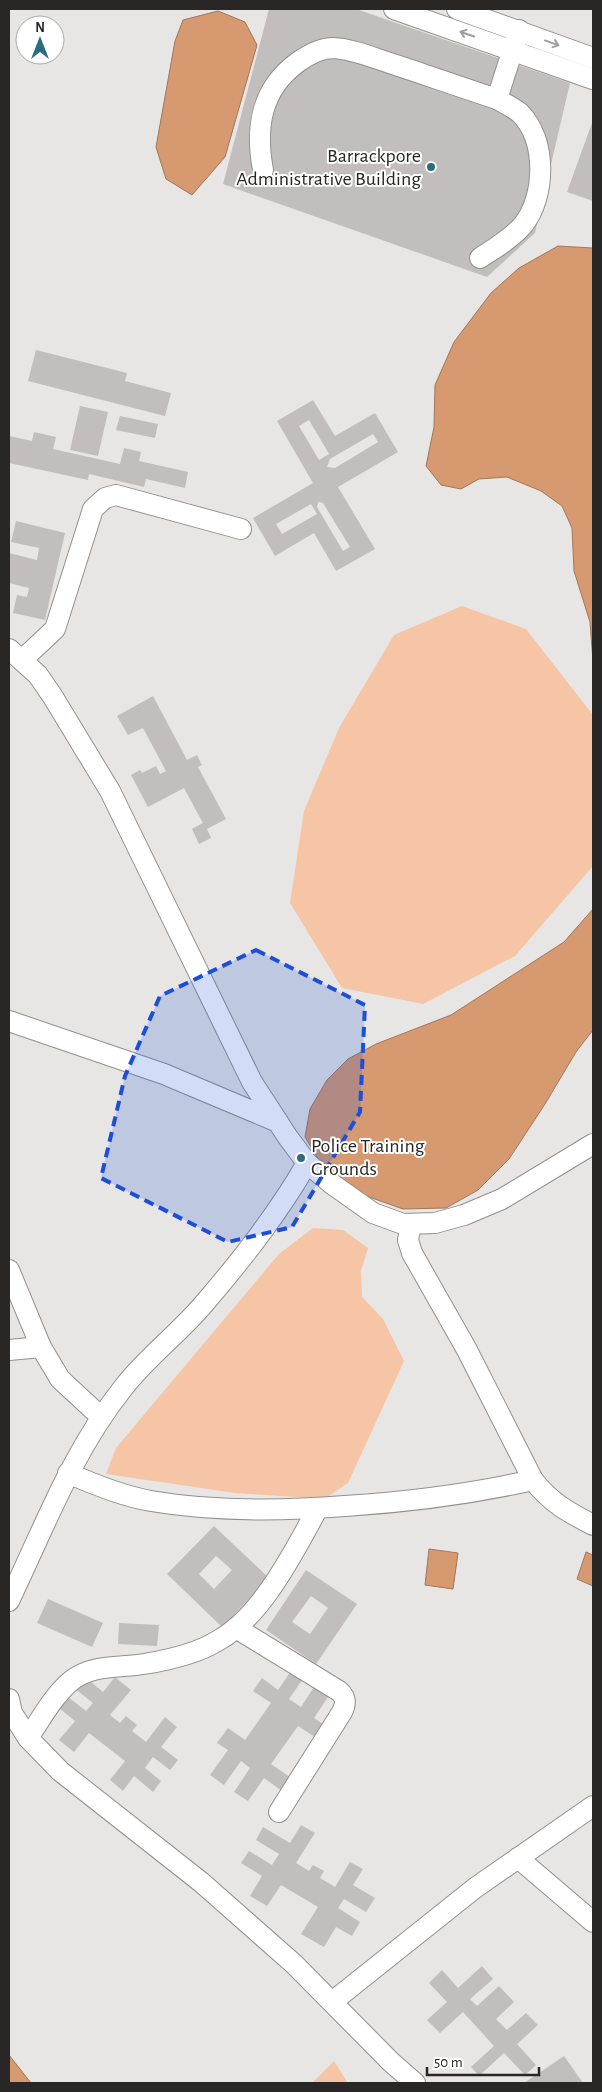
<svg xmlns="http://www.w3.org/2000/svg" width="602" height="2092" font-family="'Alegreya Sans',sans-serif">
	<rect width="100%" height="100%" fill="#e8e6e4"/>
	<g fill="#f5c5a5">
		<polygon points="462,606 526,629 593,715 593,866 515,956 423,1004 342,988 290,903 304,811 339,728 394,635"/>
		<polygon points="313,1228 343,1230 368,1248 361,1271 362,1297 383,1319 404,1361 348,1483 324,1499 235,1493 106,1474 116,1448 279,1254"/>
		<polygon points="334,2061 348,2083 312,2083"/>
	</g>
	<g fill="#d69970" stroke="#a2775a">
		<polygon points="218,11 245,22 257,45 225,157 192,195 166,179 156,147 175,41 183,20"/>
		<polygon points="558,246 593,248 593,661 590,622 574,571 572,528 562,506 541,491 507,477 479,479 461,489 441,485 426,466 434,427 435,385 454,342 491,293 519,268"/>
		<polygon points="593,909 593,1030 576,1052 545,1104 509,1159 478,1190 446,1208 403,1209 358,1193 319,1160 305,1137 310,1109 327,1080 348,1059 376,1044 451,1015 564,942"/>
		<polygon points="429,1549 458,1553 453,1589 425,1585"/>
		<polygon points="586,1552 593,1555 593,1586 577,1579"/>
		<polygon points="9,2055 31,2083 9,2083"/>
	</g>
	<g fill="#c1bebd" fill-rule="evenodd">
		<polygon points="269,9 356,9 570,83 535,233 487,277 223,184"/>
		<polygon points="593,120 593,201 567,192"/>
		<polygon points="36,350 127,373 125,381 171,393 165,416 28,381"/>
		<path d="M313 400 335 436 375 413 398 452 338 487 375 549 336 571 314 533 275 556 253 518 313 483 277 421ZM309 420 329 454 319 460 299 426ZM373 434 378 442 335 468 327 467 330 459ZM318 502 323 503 350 547 343 551 317 507ZM311 504 317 514 282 534 276 524Z"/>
		<polygon points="80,406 108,412 98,456 70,450"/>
		<polygon points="120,416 158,424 155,438 116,430"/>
		<polygon points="34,432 56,437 53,449 120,464 124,448 141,452 139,461 188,472 185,488 146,479 144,487 89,474 88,480 9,463 9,436 32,441"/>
		<polygon points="16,521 65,533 45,620 13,613 17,595 27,597 29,588 9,583 9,553 37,560 39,548 11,542"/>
		<polygon points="153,696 187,760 197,755 202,765 198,767 226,819 207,829 211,838 199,844 192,829 203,823 184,788 148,807 131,775 140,770 142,773 156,766 160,774 166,771 143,728 128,735 117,716"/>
		<path d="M214 1526 269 1578 222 1627 167 1574ZM216 1556 232 1570 214 1589 199 1574Z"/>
		<path d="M306 1570 357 1604 316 1664 266 1630ZM311 1596 328 1608 310 1634 292 1622Z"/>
		<polygon points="48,1599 103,1623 92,1647 37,1623"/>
		<polygon points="119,1623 159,1625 157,1646 118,1644"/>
		<polygon points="291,1671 303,1679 289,1699 301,1707 314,1687 328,1697 314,1718 327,1727 318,1739 298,1726 271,1764 291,1778 282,1791 264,1778 248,1801 234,1792 250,1768 241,1761 224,1785 210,1775 228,1750 217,1743 228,1728 245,1740 271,1703 253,1691 262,1678 278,1690"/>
		<polygon points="84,1676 103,1692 115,1677 131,1690 110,1715 120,1723 126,1716 137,1725 132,1731 146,1742 165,1717 177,1727 161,1747 178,1760 170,1770 153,1757 145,1768 161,1781 153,1792 134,1776 123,1791 110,1780 125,1761 89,1733 74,1752 59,1740 75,1721 59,1708 68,1697 86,1711 93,1703 74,1688"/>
		<polygon points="301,1825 315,1833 296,1863 309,1871 313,1865 324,1871 320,1878 335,1887 350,1862 363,1869 353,1885 375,1898 366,1912 344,1899 338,1908 360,1922 352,1936 336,1927 324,1947 301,1934 318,1907 281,1885 267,1906 250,1896 262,1876 241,1863 249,1851 272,1865 279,1854 256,1840 263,1827 290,1843"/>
		<polygon points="482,1966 493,1979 470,1999 477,2006 499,1986 514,2002 496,2019 507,2030 526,2013 538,2025 517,2044 536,2065 525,2075 504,2053 479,2076 471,2067 494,2046 463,2012 440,2033 427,2020 447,2002 429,1983 442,1970 458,1988"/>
		<polygon points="564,2056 583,2083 524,2083"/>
	</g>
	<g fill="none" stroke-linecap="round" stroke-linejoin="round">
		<defs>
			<g id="minor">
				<polyline points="394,9 593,79"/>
				<polyline points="457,9 593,58"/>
				<path d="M263 170C255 127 261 89 298 62 308 55 321 48 333 48 354 49 376 59 396 65 429 76 463 88 497 99L519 30"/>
				<path d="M480 258C495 248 511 239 523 225 546 196 547 140 520 113 514 108 504 103 497 99"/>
				<polyline points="9,649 38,675 53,697 110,791 252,1082 287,1136 307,1163 332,1184 373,1213 403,1224 435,1223 464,1215 502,1199 593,1144"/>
				<polyline points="22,660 55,629 93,509 105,498 116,495 241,529"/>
				<polyline points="9,1021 164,1074 278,1122"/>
				<path d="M411 1224 408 1240 412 1253 467 1350 533 1480C551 1503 568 1512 593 1525"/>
				<polyline points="9,1270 41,1347 60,1379 101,1417"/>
				<polyline points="9,1350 41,1347"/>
				<path d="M68 1473C95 1485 122 1496 151 1501 215 1512 280 1511 345 1506 408 1502 471 1494 533 1480"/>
				<path d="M9 1601C44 1528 72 1452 123 1388 146 1358 177 1335 202 1306 240 1262 278 1214 307 1163"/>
				<path d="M236 1628 339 1691C347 1698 346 1704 342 1712L279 1812"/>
				<polyline points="9,1699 12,1713 28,1738 60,1771 201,1882 294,1964 391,2062 415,2083"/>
				<path d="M28 1738C41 1719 53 1696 71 1681 91 1664 120 1668 144 1664 169 1660 197 1654 219 1640 263 1615 294 1551 318 1508"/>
				<polyline points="518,1858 593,1922"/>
				<polyline points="332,2002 475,1888 593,1806"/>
			</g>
		</defs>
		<use href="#minor" stroke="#92908e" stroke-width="22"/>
		<use href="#minor" stroke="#fff" stroke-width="20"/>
	</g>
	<defs><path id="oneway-shaft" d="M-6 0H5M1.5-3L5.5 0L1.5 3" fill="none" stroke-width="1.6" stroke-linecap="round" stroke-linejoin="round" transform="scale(1.25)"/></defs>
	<g stroke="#9e9e9d">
		<use href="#oneway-shaft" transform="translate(467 34) rotate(-161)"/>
		<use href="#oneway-shaft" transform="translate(552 43) rotate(20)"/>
	</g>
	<path fill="#1d4ed8" fill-opacity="0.2" stroke="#1d4ed8" stroke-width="4" stroke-dasharray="10 6" stroke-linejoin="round" d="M256 950 365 1005 360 1112 292 1227 228 1242 101 1178 125 1076 160 996Z"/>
	<g fill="#2b6d7f" stroke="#fff" stroke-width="2">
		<circle cx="431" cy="167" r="5"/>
		<circle cx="301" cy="1158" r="5"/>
	</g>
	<g text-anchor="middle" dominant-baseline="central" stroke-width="4" stroke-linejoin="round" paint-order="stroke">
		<g font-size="20" fill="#282726" stroke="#fff" text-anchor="end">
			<text x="421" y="156">Barrackpore<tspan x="421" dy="23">Administrative Building</tspan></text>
			<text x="311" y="1146" text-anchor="start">Police Training<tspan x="311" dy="23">Grounds</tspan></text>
		</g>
	</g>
	<rect width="602" height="2092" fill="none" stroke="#282726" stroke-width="20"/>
	<g transform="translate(40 40)"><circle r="24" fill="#ffffff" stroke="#a9a9a8"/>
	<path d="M0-4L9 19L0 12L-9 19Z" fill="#2b6d7f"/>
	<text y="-8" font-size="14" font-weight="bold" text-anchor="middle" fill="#282726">N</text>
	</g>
	<path d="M427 2067v8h112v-8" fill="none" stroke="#282726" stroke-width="2.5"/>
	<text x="434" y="2067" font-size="15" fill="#282726" stroke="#ffffff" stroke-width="4" paint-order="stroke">50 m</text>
</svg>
